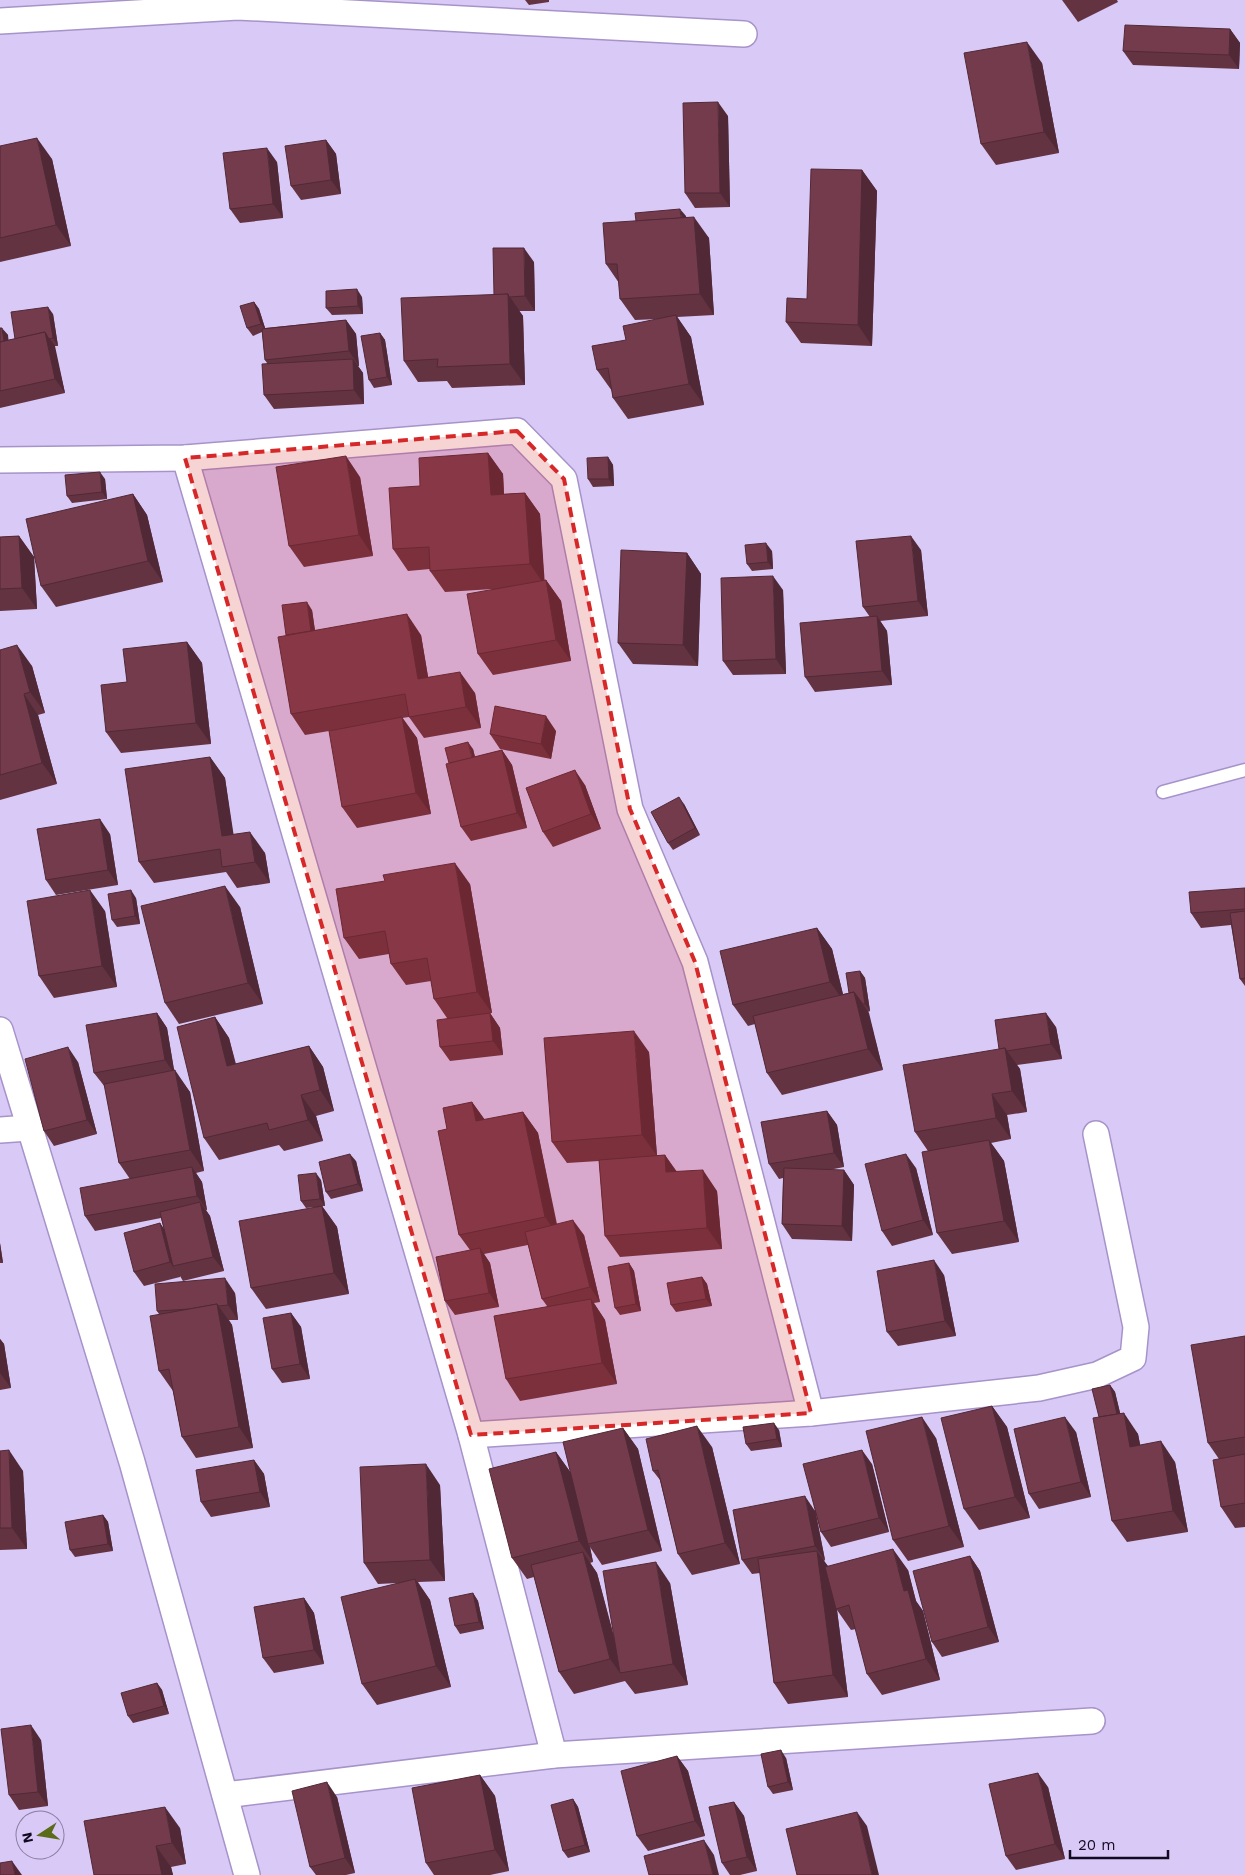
<svg xmlns="http://www.w3.org/2000/svg" width="1245" height="1875" font-family="'Work Sans',sans-serif">
	<rect width="100%" height="100%" fill="#d9c9f7"/>
	<g fill="none" stroke-linecap="round" stroke-linejoin="round">
		<defs>
			<polyline id="lane" points="1163,792 1245,770"/>
			<g id="street">
				<polyline points="0,21 238,7 744,34"/>
				<polyline points="185,458 471,1435 554,1755"/>
				<polyline points="0,460 185,458 517,431 564,479 630,809 695,962 811,1413"/>
				<polyline points="0,1030 132,1462 247,1875"/>
				<polyline points="0,1130 29,1128"/>
				<polyline points="471,1435 811,1413 1039,1388 1097,1375 1133,1358 1136,1327 1096,1134"/>
				<polyline points="225,1795 554,1755 1092,1721"/>
			</g>
		</defs>
		<use href="#lane" stroke="#a693c9" stroke-width="15"/>
		<use href="#street" stroke="#a693c9" stroke-width="28"/>
		<use href="#lane" stroke="#fff" stroke-width="12"/>
		<use href="#street" stroke="#fff" stroke-width="25"/>
	</g>
	<g fill="#643342">
		<polygon points="525,0 549,0 549,2 529,5"/>
		<polygon points="1062,0 1117,0 1118,2 1078,22"/>
		<polygon points="1230,29 1240,43 1239,69 1133,65 1123,51"/>
		<polygon points="1042,63 1059,153 996,165 981,144"/>
		<polygon points="728,116 730,207 695,208 685,193"/>
		<polygon points="326,140 336,154 341,194 301,200 291,186"/>
		<polygon points="0,146 52,159 71,246 0,262"/>
		<polygon points="277,162 283,218 240,223 230,209"/>
		<polygon points="862,170 877,191 872,346 801,343 786,322 807,299"/>
		<polygon points="686,216 686,217 709,238 714,315 677,317 691,337 704,405 628,419 613,398 612,391 597,370 626,340 659,319 635,320 620,299 619,283 606,264 636,221"/>
		<polygon points="534,262 535,311 519,311 523,316 525,385 452,388 447,381 418,382 404,361 494,295"/>
		<polygon points="362,297 363,314 332,315 326,308"/>
		<polygon points="254,302 259,309 265,328 346,320 356,334 359,366 358,366 363,373 364,404 274,409 264,395 267,363 265,360 262,332 253,336 247,328"/>
		<polygon points="53,314 58,346 54,346 65,393 0,408 0,328 8,335 8,340 15,339"/>
		<polygon points="380,333 385,340 392,385 374,388 369,380"/>
		<polygon points="488,453 503,474 504,494 525,493 540,514 544,580 546,580 561,601 571,661 493,675 478,654 493,589 445,592 430,571 430,569 408,571 393,549 420,486"/>
		<polygon points="608,457 613,465 614,486 593,487 588,479"/>
		<polygon points="360,477 373,556 304,567 289,546"/>
		<polygon points="105,479 107,499 72,503 67,496"/>
		<polygon points="133,494 147,515 163,582 56,607 41,586"/>
		<polygon points="19,536 34,557 37,609 0,611 0,537"/>
		<polygon points="921,550 928,616 880,621 887,631 892,685 815,692 805,677 870,617 863,607"/>
		<polygon points="772,551 773,569 752,571 747,564"/>
		<polygon points="687,553 701,574 698,666 633,664 618,643"/>
		<polygon points="783,590 786,674 733,675 723,661"/>
		<polygon points="312,610 315,630 421,635 428,677 475,693 481,728 424,738 409,717 402,718 417,738 431,814 357,828 342,807 341,729 305,735 291,714 286,635"/>
		<polygon points="187,642 202,663 211,744 121,753 106,732 127,682"/>
		<polygon points="0,650 32,666 45,713 38,715 57,784 0,800"/>
		<polygon points="556,731 551,759 500,749 490,734"/>
		<polygon points="473,749 475,757 502,750 512,765 527,828 471,841 461,827"/>
		<polygon points="210,757 225,778 233,835 265,853 270,883 237,888 226,872 154,883 139,862"/>
		<polygon points="585,785 601,829 553,847 543,832"/>
		<polygon points="684,804 700,835 673,850 668,843"/>
		<polygon points="110,834 118,885 56,895 46,880"/>
		<polygon points="470,884 492,1013 490,1013 500,1028 503,1055 450,1061 440,1047 447,1018 434,999 431,981 406,985 391,964 389,954 359,959 344,938"/>
		<polygon points="1245,888 1245,986 1240,979 1231,925 1201,928 1191,913"/>
		<polygon points="136,898 140,924 117,927 112,920"/>
		<polygon points="240,907 263,1004 179,1024 165,1003"/>
		<polygon points="105,911 117,987 54,998 39,976"/>
		<polygon points="817,928 832,949 843,994 849,993 860,971 865,978 870,1011 868,1012 883,1070 782,1095 767,1073 755,1024 748,1026 733,1005"/>
		<polygon points="157,1013 167,1028 174,1071 190,1092 204,1171 196,1173 202,1182 207,1210 206,1210 210,1216 224,1271 183,1281 180,1276 180,1277 144,1286 134,1272 160,1223 164,1229 161,1218 95,1231 85,1216 130,1179 119,1163 105,1087 94,1073"/>
		<polygon points="215,1017 229,1038 236,1064 309,1046 323,1067 334,1111 316,1116 323,1141 284,1151 279,1145 219,1160 204,1138"/>
		<polygon points="1056,1027 1062,1059 1017,1065 1020,1069 1027,1112 1007,1115 1011,1139 991,1143 1004,1161 1019,1242 952,1254 937,1233 928,1151 915,1132 999,1049"/>
		<polygon points="649,1052 657,1156 665,1155 676,1172 717,1191 722,1249 620,1257 605,1236 599,1161 567,1163 552,1142"/>
		<polygon points="78,1062 97,1134 54,1146 44,1131"/>
		<polygon points="472,1102 485,1120 523,1112 538,1133 557,1224 584,1235 600,1302 594,1303 605,1320 617,1384 520,1401 506,1379 547,1306 542,1299 528,1245 484,1254 490,1263 499,1307 455,1315 445,1301 470,1250 459,1235 447,1129"/>
		<polygon points="827,1111 837,1125 844,1167 829,1170 844,1170 854,1185 852,1241 792,1239 782,1224 783,1178 779,1179 769,1164"/>
		<polygon points="356,1161 363,1191 331,1199 326,1192"/>
		<polygon points="916,1168 933,1235 892,1246 882,1231"/>
		<polygon points="321,1180 325,1206 322,1206 337,1227 349,1294 266,1309 251,1288 316,1207 306,1208 301,1201"/>
		<polygon points="0,1243 3,1263 0,1263"/>
		<polygon points="629,1263 634,1271 641,1311 620,1315 615,1308"/>
		<polygon points="944,1275 956,1336 898,1346 887,1332"/>
		<polygon points="702,1277 707,1284 712,1306 676,1312 671,1305"/>
		<polygon points="235,1293 238,1320 229,1320 232,1325 253,1448 196,1458 182,1437 173,1391 159,1371 159,1314 157,1311"/>
		<polygon points="291,1313 301,1327 310,1379 282,1383 272,1369"/>
		<polygon points="1245,1336 1245,1527 1235,1528 1221,1507 1219,1459 1208,1443"/>
		<polygon points="0,1339 4,1344 11,1388 0,1390"/>
		<polygon points="1110,1385 1115,1392 1120,1413 1138,1434 1140,1445 1175,1462 1188,1532 1127,1542 1112,1521 1099,1417"/>
		<polygon points="992,1406 1007,1427 1030,1518 979,1530 964,1509"/>
		<polygon points="623,1428 638,1449 662,1551 602,1565 590,1547 593,1562 590,1563 597,1573 614,1636 670,1583 688,1685 635,1694 625,1681 574,1694 559,1672 534,1577 527,1579 512,1558 556,1452 571,1473"/>
		<polygon points="779,1430 782,1447 751,1451 746,1444"/>
		<polygon points="1076,1432 1091,1497 1039,1509 1029,1494"/>
		<polygon points="936,1438 964,1547 908,1561 893,1540"/>
		<polygon points="712,1447 740,1564 692,1575 678,1554 660,1480 653,1471"/>
		<polygon points="0,1451 23,1471 27,1549 0,1550"/>
		<polygon points="254,1460 264,1474 270,1507 211,1517 201,1502"/>
		<polygon points="872,1464 889,1532 831,1547 821,1532 816,1513 825,1560 824,1561 828,1566 908,1570 916,1601 923,1611 940,1680 882,1695 867,1674 856,1629 851,1630 837,1610 848,1697 788,1704 774,1683 760,1573 752,1574 742,1560 815,1510"/>
		<polygon points="440,1485 445,1581 418,1582 430,1600 451,1687 377,1705 362,1684 398,1583 378,1584 364,1563"/>
		<polygon points="103,1515 108,1522 113,1551 75,1557 70,1550"/>
		<polygon points="970,1556 980,1571 999,1642 942,1657 932,1642"/>
		<polygon points="473,1593 478,1601 484,1629 460,1634 455,1626"/>
		<polygon points="304,1598 314,1613 324,1664 274,1673 263,1658"/>
		<polygon points="157,1683 162,1690 169,1714 133,1723 128,1716"/>
		<polygon points="41,1740 48,1806 19,1810 9,1795"/>
		<polygon points="677,1756 688,1771 705,1836 648,1851 637,1836"/>
		<polygon points="786,1758 793,1790 773,1794 768,1787"/>
		<polygon points="480,1775 495,1796 509,1871 490,1875 434,1875 426,1863"/>
		<polygon points="1048,1787 1065,1859 1016,1870 1006,1856"/>
		<polygon points="337,1797 355,1873 346,1875 316,1875 310,1867"/>
		<polygon points="573,1799 578,1807 590,1852 568,1858 563,1851"/>
		<polygon points="734,1802 744,1816 757,1871 740,1875 730,1875 722,1863"/>
		<polygon points="180,1828 186,1864 171,1867 173,1875 94,1875"/>
	</g>
	<g fill="#512936">
		<polygon points="1230,29 1240,43 1239,69 1229,55"/>
		<polygon points="1027,42 1042,63 1059,153 1044,132"/>
		<polygon points="718,102 728,116 730,207 720,193"/>
		<polygon points="37,138 52,159 71,246 56,225"/>
		<polygon points="326,140 336,154 341,194 331,180"/>
		<polygon points="267,148 277,162 283,218 273,204"/>
		<polygon points="862,170 877,191 872,346 858,325"/>
		<polygon points="680,209 686,216 688,234 683,227"/>
		<polygon points="694,217 709,238 714,315 700,294"/>
		<polygon points="524,248 534,262 535,311 525,296"/>
		<polygon points="357,289 362,297 363,314 358,306"/>
		<polygon points="508,294 523,316 525,385 510,364"/>
		<polygon points="254,302 259,309 266,331 261,324"/>
		<polygon points="48,307 53,314 58,346 53,338"/>
		<polygon points="676,315 691,337 704,405 689,384"/>
		<polygon points="346,320 356,334 359,366 349,351"/>
		<polygon points="2,328 8,335 10,354 5,347"/>
		<polygon points="45,332 55,346 65,393 55,379"/>
		<polygon points="380,333 385,340 392,385 387,377"/>
		<polygon points="353,359 363,373 364,404 354,390"/>
		<polygon points="488,453 503,474 505,516 491,495"/>
		<polygon points="346,456 360,477 373,556 359,535"/>
		<polygon points="608,457 613,465 614,486 609,479"/>
		<polygon points="100,472 105,479 107,499 102,492"/>
		<polygon points="525,493 540,514 545,586 530,564"/>
		<polygon points="133,494 147,515 163,582 148,561"/>
		<polygon points="19,536 34,557 37,609 22,588"/>
		<polygon points="911,536 921,550 928,616 918,601"/>
		<polygon points="766,543 772,551 773,569 768,562"/>
		<polygon points="687,553 701,574 698,666 683,645"/>
		<polygon points="773,576 783,590 786,674 776,659"/>
		<polygon points="546,580 561,601 571,661 556,640"/>
		<polygon points="307,602 312,610 316,639 311,632"/>
		<polygon points="407,614 421,635 432,700 418,679"/>
		<polygon points="877,616 887,631 892,685 882,671"/>
		<polygon points="187,642 202,663 211,744 196,723"/>
		<polygon points="17,645 32,666 45,713 30,692"/>
		<polygon points="460,672 475,693 481,728 466,707"/>
		<polygon points="24,694 38,715 57,784 42,763"/>
		<polygon points="546,716 556,731 551,759 541,744"/>
		<polygon points="402,717 417,738 431,814 416,793"/>
		<polygon points="468,742 473,749 478,769 473,761"/>
		<polygon points="502,750 512,765 527,828 517,813"/>
		<polygon points="210,757 225,778 237,857 222,836"/>
		<polygon points="575,770 585,785 601,829 591,814"/>
		<polygon points="679,797 684,804 700,835 695,828"/>
		<polygon points="100,819 110,834 118,885 108,870"/>
		<polygon points="250,832 265,853 270,883 255,862"/>
		<polygon points="455,863 470,884 492,1013 477,992"/>
		<polygon points="225,886 240,907 263,1004 248,983"/>
		<polygon points="90,890 105,911 117,987 102,966"/>
		<polygon points="131,890 136,898 140,924 135,916"/>
		<polygon points="817,928 832,949 845,1003 830,982"/>
		<polygon points="860,971 865,978 870,1011 865,1004"/>
		<polygon points="854,992 869,1013 883,1070 868,1049"/>
		<polygon points="157,1013 167,1028 175,1075 165,1060"/>
		<polygon points="490,1013 500,1028 503,1055 493,1041"/>
		<polygon points="1046,1013 1056,1027 1062,1059 1051,1044"/>
		<polygon points="215,1017 229,1038 241,1087 227,1066"/>
		<polygon points="634,1031 649,1052 657,1156 642,1135"/>
		<polygon points="309,1046 323,1067 334,1111 320,1090"/>
		<polygon points="68,1047 78,1062 97,1134 87,1120"/>
		<polygon points="1005,1048 1020,1069 1027,1112 1012,1091"/>
		<polygon points="175,1070 190,1092 204,1171 190,1150"/>
		<polygon points="992,1094 1007,1115 1011,1139 996,1118"/>
		<polygon points="301,1095 316,1116 323,1141 308,1120"/>
		<polygon points="472,1102 487,1123 476,1121"/>
		<polygon points="827,1111 837,1125 844,1167 834,1153"/>
		<polygon points="523,1112 538,1133 559,1238 545,1217"/>
		<polygon points="989,1140 1004,1161 1019,1242 1004,1221"/>
		<polygon points="350,1154 356,1161 363,1191 358,1184"/>
		<polygon points="906,1154 916,1168 933,1235 923,1220"/>
		<polygon points="665,1155 680,1176 666,1172"/>
		<polygon points="192,1167 202,1182 207,1210 197,1196"/>
		<polygon points="703,1170 717,1191 722,1249 707,1228"/>
		<polygon points="844,1170 854,1185 852,1241 842,1226"/>
		<polygon points="316,1173 321,1180 325,1206 320,1199"/>
		<polygon points="200,1202 210,1216 224,1271 213,1257"/>
		<polygon points="322,1206 337,1227 349,1294 334,1273"/>
		<polygon points="573,1220 584,1235 600,1302 590,1287"/>
		<polygon points="160,1223 170,1238 173,1266 180,1277 170,1262"/>
		<polygon points="0,1243 3,1263 0,1258"/>
		<polygon points="480,1248 490,1263 499,1307 489,1293"/>
		<polygon points="934,1260 944,1275 956,1336 945,1321"/>
		<polygon points="629,1263 634,1271 641,1311 636,1304"/>
		<polygon points="702,1277 707,1284 712,1306 706,1299"/>
		<polygon points="225,1278 235,1293 238,1320 228,1305"/>
		<polygon points="591,1299 605,1320 617,1384 602,1363"/>
		<polygon points="217,1304 232,1325 253,1448 239,1427"/>
		<polygon points="291,1313 301,1327 310,1379 300,1364"/>
		<polygon points="0,1339 4,1344 11,1388 0,1373"/>
		<polygon points="1110,1385 1115,1392 1124,1429 1119,1421"/>
		<polygon points="992,1406 1007,1427 1030,1518 1015,1497"/>
		<polygon points="1124,1413 1138,1434 1145,1468 1130,1447"/>
		<polygon points="922,1417 936,1438 964,1547 949,1526"/>
		<polygon points="1065,1417 1076,1432 1091,1497 1081,1482"/>
		<polygon points="774,1423 779,1430 782,1447 777,1439"/>
		<polygon points="697,1426 712,1447 740,1564 725,1543"/>
		<polygon points="623,1428 638,1449 662,1551 648,1530"/>
		<polygon points="1161,1441 1175,1462 1188,1532 1173,1511"/>
		<polygon points="9,1450 23,1471 27,1549 12,1528"/>
		<polygon points="862,1450 872,1464 889,1532 879,1518"/>
		<polygon points="556,1452 571,1473 588,1544 590,1547 593,1562 579,1541"/>
		<polygon points="254,1460 264,1474 270,1507 260,1492"/>
		<polygon points="426,1464 440,1485 445,1581 430,1560"/>
		<polygon points="805,1496 815,1511 825,1560 815,1546"/>
		<polygon points="103,1515 108,1522 113,1551 108,1544"/>
		<polygon points="893,1549 908,1570 916,1601 923,1611 940,1680 926,1659 904,1591"/>
		<polygon points="817,1551 832,1572 836,1609 837,1610 848,1697 833,1675"/>
		<polygon points="583,1552 597,1573 623,1673 620,1673 610,1659"/>
		<polygon points="970,1556 980,1571 999,1642 988,1627"/>
		<polygon points="656,1562 670,1583 688,1685 673,1664"/>
		<polygon points="415,1579 430,1600 451,1687 436,1666"/>
		<polygon points="473,1593 478,1601 484,1629 479,1622"/>
		<polygon points="304,1598 314,1613 324,1664 314,1650"/>
		<polygon points="157,1683 162,1690 169,1714 164,1706"/>
		<polygon points="31,1725 41,1740 48,1806 38,1792"/>
		<polygon points="781,1750 786,1758 793,1790 788,1782"/>
		<polygon points="677,1756 688,1771 705,1836 695,1821"/>
		<polygon points="1038,1773 1048,1787 1065,1859 1055,1844"/>
		<polygon points="480,1775 495,1796 509,1871 495,1850"/>
		<polygon points="327,1782 337,1797 355,1873 345,1858"/>
		<polygon points="573,1799 578,1807 590,1852 585,1845"/>
		<polygon points="734,1802 744,1816 757,1871 747,1857"/>
		<polygon points="165,1807 180,1828 186,1864 172,1843"/>
		<polygon points="857,1812 867,1826 879,1875 872,1875"/>
		<polygon points="704,1840 714,1855 719,1875 713,1875"/>
		<polygon points="156,1846 171,1867 173,1875 162,1875"/>
		<polygon points="12,1861 22,1875 15,1875"/>
	</g>
	<g fill="#743b4d" stroke="#512936">
		<polygon points="1125,25 1230,29 1229,55 1123,51"/>
		<polygon points="1027,42 1044,132 981,144 964,53"/>
		<polygon points="718,102 720,193 685,193 683,103"/>
		<polygon points="37,138 56,225 0,238 0,146"/>
		<polygon points="326,140 331,180 291,186 285,146"/>
		<polygon points="267,148 273,204 230,209 223,153"/>
		<polygon points="811,169 862,170 858,325 786,322 787,298 807,299"/>
		<polygon points="680,209 681,218 636,221 635,213"/>
		<polygon points="694,217 700,294 620,299 617,264 606,264 603,223"/>
		<polygon points="493,248 524,248 525,296 509,297 508,294 494,295"/>
		<polygon points="357,289 358,306 326,308 326,291"/>
		<polygon points="508,294 510,364 437,367 438,359 404,361 401,298"/>
		<polygon points="254,302 261,324 247,328 240,306"/>
		<polygon points="48,307 53,338 49,339 45,332 15,339 11,312"/>
		<polygon points="676,315 689,384 613,398 608,368 597,370 592,346 626,340 623,326"/>
		<polygon points="346,320 349,351 265,360 262,329"/>
		<polygon points="0,328 2,328 4,341 0,342"/>
		<polygon points="45,332 55,379 0,391 0,342"/>
		<polygon points="380,333 387,377 369,380 361,336"/>
		<polygon points="353,359 354,390 264,395 262,364"/>
		<polygon points="488,453 491,495 525,493 530,564 430,571 429,547 393,549 389,488 420,486 419,458"/>
		<polygon points="346,456 359,535 289,546 276,467"/>
		<polygon points="608,457 609,479 588,479 587,458"/>
		<polygon points="100,472 102,492 67,496 65,475"/>
		<polygon points="133,494 148,561 41,586 26,519"/>
		<polygon points="19,536 22,588 0,589 0,537"/>
		<polygon points="911,536 918,601 863,607 856,541"/>
		<polygon points="766,543 768,562 747,564 745,545"/>
		<polygon points="621,550 687,553 683,645 618,643"/>
		<polygon points="773,576 776,659 723,661 721,578"/>
		<polygon points="546,580 556,640 478,654 467,594"/>
		<polygon points="307,602 311,631 286,635 282,605"/>
		<polygon points="407,614 418,679 460,672 466,707 409,717 405,694 291,714 278,637"/>
		<polygon points="877,616 882,671 805,677 800,623"/>
		<polygon points="187,642 196,723 106,732 101,685 127,682 123,649"/>
		<polygon points="17,645 30,692 24,694 42,763 0,775 0,650"/>
		<polygon points="495,706 546,716 541,744 490,734"/>
		<polygon points="402,717 416,793 342,807 329,731"/>
		<polygon points="468,742 472,758 449,763 445,748"/>
		<polygon points="502,750 517,813 461,827 446,764"/>
		<polygon points="210,757 222,836 250,832 255,862 222,867 220,849 139,862 125,769"/>
		<polygon points="575,770 591,814 543,832 526,788"/>
		<polygon points="679,797 695,828 668,843 651,812"/>
		<polygon points="100,819 108,870 46,880 37,829"/>
		<polygon points="455,863 477,992 434,999 427,958 391,964 385,931 344,938 336,889 385,881 383,875"/>
		<polygon points="225,886 248,983 165,1003 141,906"/>
		<polygon points="1245,888 1245,909 1191,913 1189,892"/>
		<polygon points="90,890 102,966 39,976 27,901"/>
		<polygon points="131,890 135,916 112,920 108,894"/>
		<polygon points="1245,911 1245,978 1240,979 1230,913"/>
		<polygon points="817,928 830,982 733,1005 720,951"/>
		<polygon points="860,971 865,1004 863,1004 854,992 849,993 846,973"/>
		<polygon points="854,992 868,1049 767,1073 753,1016"/>
		<polygon points="157,1013 165,1060 94,1073 86,1025"/>
		<polygon points="490,1013 493,1041 440,1047 437,1020"/>
		<polygon points="1046,1013 1051,1044 1007,1051 1005,1048 999,1049 995,1020"/>
		<polygon points="215,1017 227,1066 309,1046 320,1090 301,1095 308,1120 269,1130 267,1123 204,1138 177,1027"/>
		<polygon points="634,1031 642,1135 552,1142 544,1038"/>
		<polygon points="68,1047 87,1120 44,1131 25,1059"/>
		<polygon points="1005,1048 1012,1091 992,1094 996,1118 915,1132 903,1065"/>
		<polygon points="175,1070 190,1150 119,1163 104,1084"/>
		<polygon points="472,1102 476,1121 523,1112 545,1217 459,1235 438,1131 447,1129 443,1108"/>
		<polygon points="827,1111 834,1153 769,1164 761,1122"/>
		<polygon points="989,1140 1004,1221 937,1233 922,1152"/>
		<polygon points="350,1154 358,1184 326,1192 319,1162"/>
		<polygon points="906,1154 923,1220 882,1231 865,1164"/>
		<polygon points="665,1155 666,1172 703,1170 707,1228 605,1236 599,1160"/>
		<polygon points="192,1167 197,1196 85,1216 80,1188"/>
		<polygon points="784,1168 844,1170 842,1226 782,1224"/>
		<polygon points="316,1173 320,1199 301,1201 298,1175"/>
		<polygon points="200,1202 213,1257 173,1266 160,1212"/>
		<polygon points="322,1206 334,1273 251,1288 239,1221"/>
		<polygon points="573,1220 590,1287 542,1299 525,1232"/>
		<polygon points="160,1223 170,1262 134,1272 124,1233"/>
		<polygon points="480,1248 489,1293 445,1301 436,1257"/>
		<polygon points="934,1260 945,1321 887,1332 877,1271"/>
		<polygon points="629,1263 636,1304 615,1308 608,1267"/>
		<polygon points="702,1277 706,1299 671,1305 667,1283"/>
		<polygon points="225,1278 228,1305 219,1306 217,1304 190,1309 157,1311 155,1284"/>
		<polygon points="591,1299 602,1363 506,1379 494,1316"/>
		<polygon points="217,1304 239,1427 182,1437 169,1369 159,1371 150,1316"/>
		<polygon points="291,1313 300,1364 272,1369 263,1318"/>
		<polygon points="1245,1336 1245,1437 1208,1443 1191,1345"/>
		<polygon points="1110,1385 1117,1414 1099,1417 1092,1389"/>
		<polygon points="992,1406 1015,1497 964,1509 941,1418"/>
		<polygon points="1124,1413 1130,1447 1161,1441 1173,1511 1112,1521 1093,1418"/>
		<polygon points="922,1417 949,1526 893,1540 866,1431"/>
		<polygon points="1065,1417 1081,1482 1029,1494 1014,1429"/>
		<polygon points="774,1423 777,1439 746,1444 743,1427"/>
		<polygon points="697,1426 725,1543 678,1554 658,1470 653,1471 646,1439"/>
		<polygon points="623,1428 648,1530 588,1544 563,1442"/>
		<polygon points="9,1450 12,1528 0,1528 0,1451"/>
		<polygon points="862,1450 879,1518 821,1532 803,1464"/>
		<polygon points="556,1452 579,1541 512,1558 489,1469"/>
		<polygon points="1245,1454 1245,1503 1221,1507 1213,1460"/>
		<polygon points="254,1460 260,1492 201,1502 196,1470"/>
		<polygon points="426,1464 430,1560 364,1563 360,1467"/>
		<polygon points="805,1496 815,1546 742,1560 733,1510"/>
		<polygon points="103,1515 108,1544 70,1550 65,1522"/>
		<polygon points="893,1549 904,1591 908,1590 926,1659 867,1674 849,1605 836,1609 825,1567"/>
		<polygon points="817,1551 833,1675 774,1683 758,1559"/>
		<polygon points="583,1552 610,1659 559,1672 531,1565"/>
		<polygon points="970,1556 988,1627 932,1642 913,1571"/>
		<polygon points="656,1562 673,1664 620,1673 603,1571"/>
		<polygon points="415,1579 436,1666 362,1684 341,1597"/>
		<polygon points="473,1593 479,1622 455,1626 449,1598"/>
		<polygon points="304,1598 314,1650 263,1658 254,1607"/>
		<polygon points="157,1683 164,1706 128,1716 121,1693"/>
		<polygon points="31,1725 38,1792 9,1795 1,1729"/>
		<polygon points="781,1750 788,1782 768,1787 761,1754"/>
		<polygon points="677,1756 695,1821 637,1836 621,1771"/>
		<polygon points="1038,1773 1055,1844 1006,1856 989,1784"/>
		<polygon points="480,1775 495,1850 426,1863 412,1788"/>
		<polygon points="327,1782 345,1858 310,1867 292,1791"/>
		<polygon points="573,1799 585,1845 563,1851 551,1805"/>
		<polygon points="734,1802 747,1857 722,1863 709,1807"/>
		<polygon points="165,1807 172,1843 156,1846 162,1875 94,1875 84,1821"/>
		<polygon points="857,1812 872,1875 797,1875 786,1829"/>
		<polygon points="704,1840 713,1875 649,1875 644,1856"/>
		<polygon points="12,1861 15,1875 0,1875 0,1863"/>
	</g>
	<path fill="#d62828" fill-opacity="0.2" stroke="#d62828" stroke-width="4" stroke-dasharray="10 6" stroke-linejoin="round" d="M517 431 564 479 630 809 695 962 811 1413 471 1435 185 458Z"/>
	<g transform="translate(40 1835) rotate(258)"><circle r="24" fill="#d9c9f7" stroke="#897da0"/>
	<path d="M0-4L9 19L0 12L-9 19Z" fill="#5b6c19"/>
	<text y="-8" font-size="14" font-weight="bold" text-anchor="middle" fill="#120a1e">N</text>
	</g>
	<path d="M1070 1850v8h98v-8" fill="none" stroke="#120a1e" stroke-width="2.5"/>
	<text x="1078" y="1850" font-size="15" fill="#120a1e" stroke="#d9c9f7" stroke-width="4" paint-order="stroke">20 m</text>
</svg>
